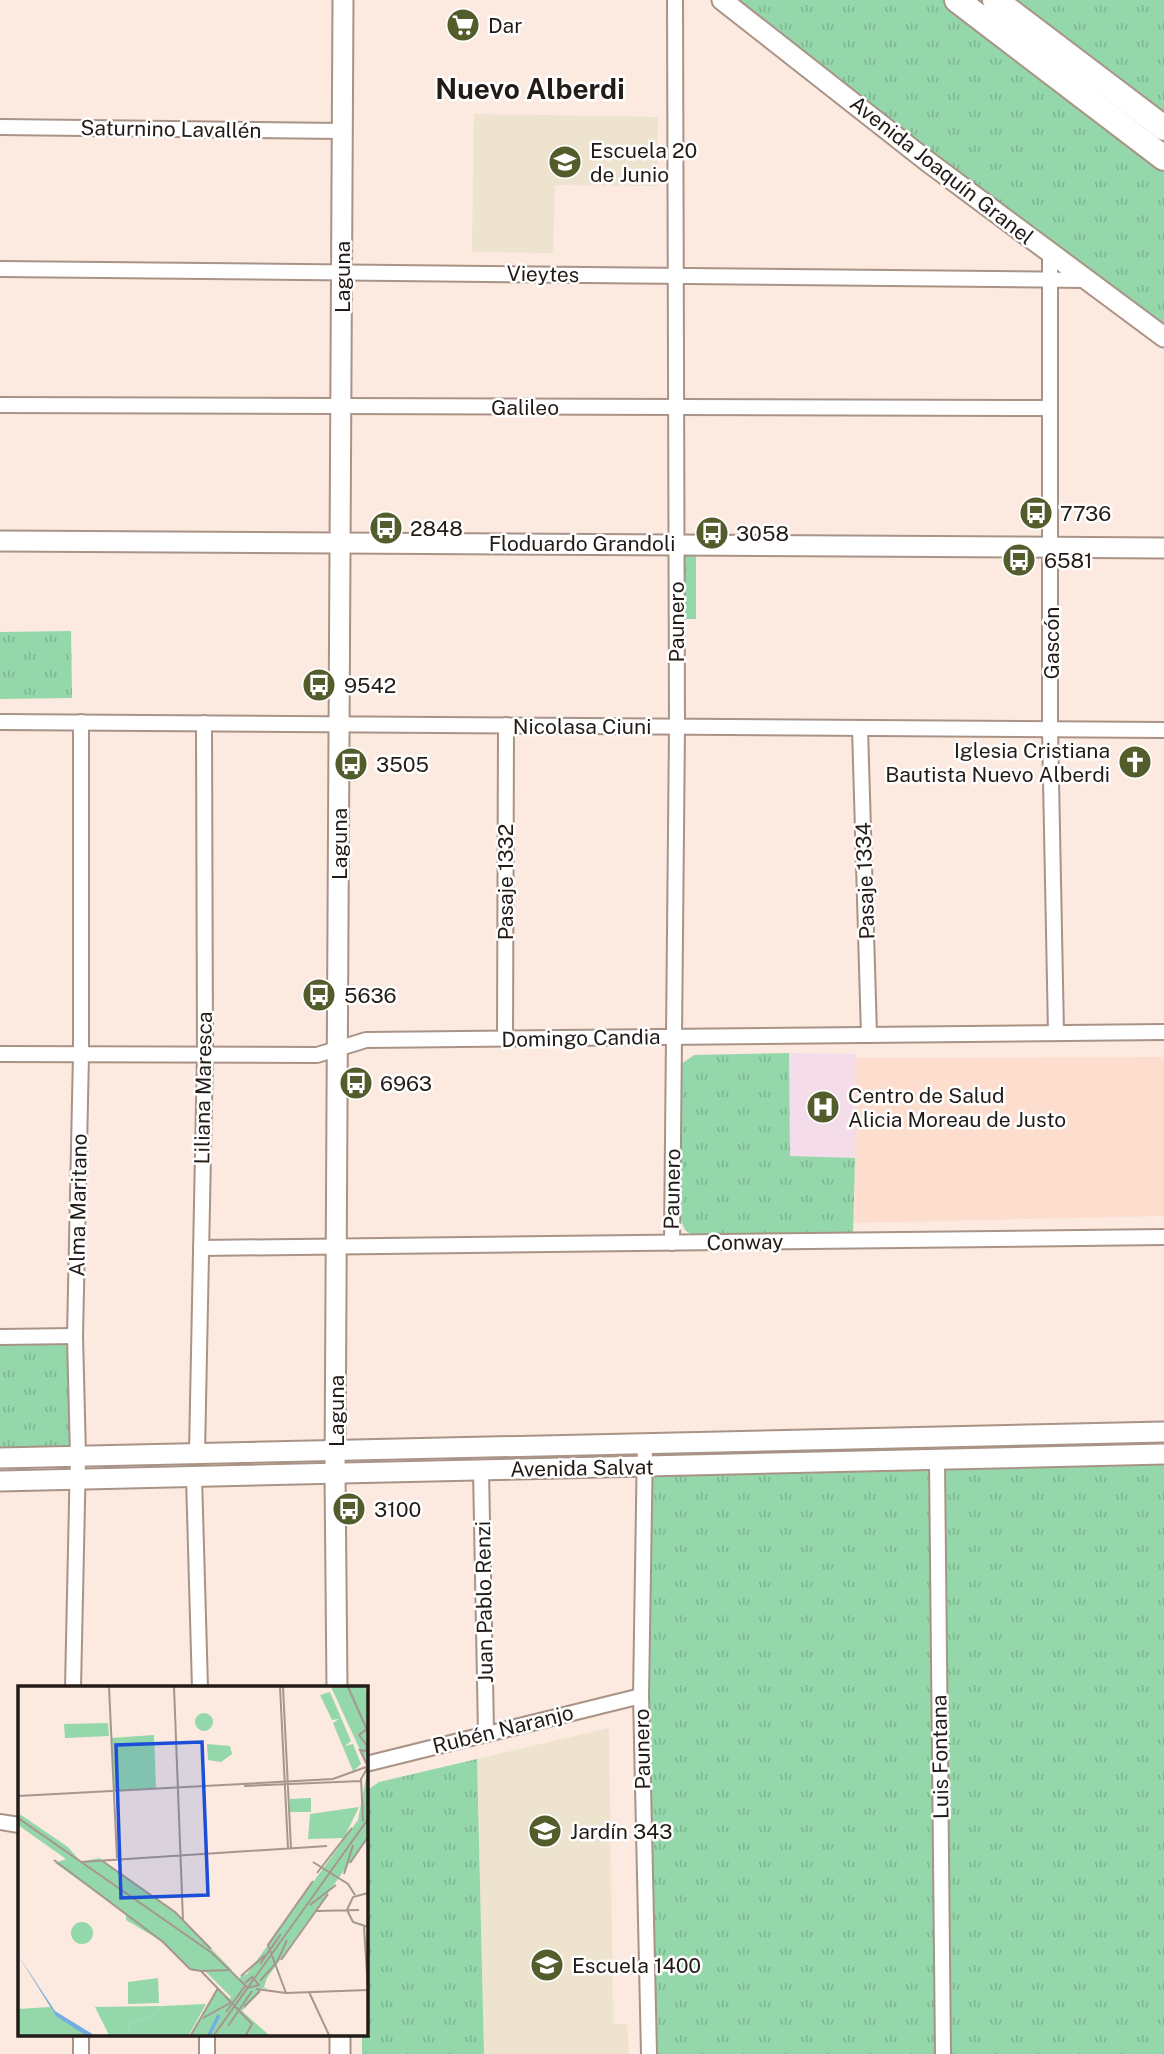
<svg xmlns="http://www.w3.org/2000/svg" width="1164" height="2054" font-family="'Public Sans',sans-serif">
	<defs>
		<pattern id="grass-tufts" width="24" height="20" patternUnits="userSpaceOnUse" patternTransform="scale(1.75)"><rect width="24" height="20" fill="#94d7aa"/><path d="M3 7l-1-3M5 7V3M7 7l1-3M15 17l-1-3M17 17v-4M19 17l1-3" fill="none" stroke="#7fb892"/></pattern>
	</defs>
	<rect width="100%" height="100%" fill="#fce9df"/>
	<polygon fill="#fdddcd" points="1164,1057 1164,1216 854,1223 856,1058"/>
	<g fill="#ede3ce">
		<polygon points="474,114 658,117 657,186 555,185 553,253 472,252"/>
		<polygon points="609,1728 613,2024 627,2024 629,2054 484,2054 477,1759"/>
	</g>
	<polygon fill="#f4dce8" points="789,1053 856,1054 855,1158 790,1157"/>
	<g fill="url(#grass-tufts)">
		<polygon points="722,0 1164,0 1164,337"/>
		<rect x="682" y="552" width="14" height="67"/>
		<polygon points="71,631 72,698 0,699 0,632"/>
		<polygon points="789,1053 790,1156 855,1158 853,1236 694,1237 685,1230 680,1218 680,1065 694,1055"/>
		<polygon points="68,1343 70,1447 0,1448 0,1344"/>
		<polygon points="1164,1454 1164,2054 649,2054 645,1466"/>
		<polygon points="477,1759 484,2054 362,2054 362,2035 366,2035 366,1791 379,1782"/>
	</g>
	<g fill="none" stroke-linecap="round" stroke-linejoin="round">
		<defs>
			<g id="street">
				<polyline points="0,127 343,131"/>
				<polyline points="1050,253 1050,729 1056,1033"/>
				<polyline points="0,269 1086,280"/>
				<polyline points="0,405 1050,408"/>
				<polyline points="0,722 1164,730"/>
				<polyline points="860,728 869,1035"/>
				<polyline points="505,1039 506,725"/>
				<polyline points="0,1054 317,1055 366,1040 1164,1032"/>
				<polyline points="672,1243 677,727 675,0"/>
				<polyline points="201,1248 1164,1237"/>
				<polyline points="0,1337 75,1336"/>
				<polyline points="645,1443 641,1696 649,2054"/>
				<polyline points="197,1453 205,1055 204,723"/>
				<polyline points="937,1460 943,2054"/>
				<polyline points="481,1470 486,1733"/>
				<polyline points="194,1477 200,1688"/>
				<polyline points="73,1688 78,1456 75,1336 81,1054 81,722"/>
				<polyline points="366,1764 641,1696"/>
				<polyline points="0,1822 19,1825"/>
				<polyline points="81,2035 81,2054"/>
				<polyline points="207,2035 207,2054"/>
			</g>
			<g id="secondary">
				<polyline points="722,0 927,161 1164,337"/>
				<polyline points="0,541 1164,548"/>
				<polyline points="0,1458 1164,1432"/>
				<polyline points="0,1481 1164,1454"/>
				<polyline points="337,1688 335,1473 343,0"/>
				<polyline points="340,2035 340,2054"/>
			</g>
			<g id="highway">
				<polyline points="957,0 1164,158"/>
				<polyline points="995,0 1164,128"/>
			</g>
		</defs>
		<use href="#street" stroke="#a99387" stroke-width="18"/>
		<use href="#secondary" stroke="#a99387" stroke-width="23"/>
		<use href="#highway" stroke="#a99387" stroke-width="28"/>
		<use href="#street" stroke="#fff" stroke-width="14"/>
		<use href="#secondary" stroke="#fff" stroke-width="19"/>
		<use href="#highway" stroke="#fff" stroke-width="24"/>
	</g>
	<defs>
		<symbol id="supermarket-disc" viewBox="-11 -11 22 22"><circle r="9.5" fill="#535c2b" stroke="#fff"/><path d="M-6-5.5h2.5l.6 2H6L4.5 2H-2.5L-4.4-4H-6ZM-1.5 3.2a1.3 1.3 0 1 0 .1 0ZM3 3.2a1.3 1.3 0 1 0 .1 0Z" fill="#fff"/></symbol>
		<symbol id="school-disc" viewBox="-11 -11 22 22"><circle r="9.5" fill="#535c2b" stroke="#fff"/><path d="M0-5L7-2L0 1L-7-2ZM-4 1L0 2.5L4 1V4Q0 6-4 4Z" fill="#fff"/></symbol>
		<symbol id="bus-disc" viewBox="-11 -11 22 22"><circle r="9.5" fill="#535c2b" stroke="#fff"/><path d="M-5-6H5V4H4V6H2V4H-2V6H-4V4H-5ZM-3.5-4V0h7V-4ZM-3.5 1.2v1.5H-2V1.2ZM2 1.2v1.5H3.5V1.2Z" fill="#fff"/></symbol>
		<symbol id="church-disc" viewBox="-11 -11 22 22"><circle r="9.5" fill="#535c2b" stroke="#fff"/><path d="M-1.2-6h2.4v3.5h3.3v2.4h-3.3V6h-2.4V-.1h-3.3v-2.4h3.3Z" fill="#fff"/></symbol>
		<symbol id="hospital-disc" viewBox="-11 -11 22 22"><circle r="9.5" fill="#535c2b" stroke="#fff"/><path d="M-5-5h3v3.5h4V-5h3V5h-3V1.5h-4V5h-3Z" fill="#fff"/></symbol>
	</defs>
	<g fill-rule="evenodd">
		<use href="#supermarket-disc" x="444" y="6" width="38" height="38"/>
		<use href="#school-disc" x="546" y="143" width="38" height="38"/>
		<use href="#bus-disc" x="1017" y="494" width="38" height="38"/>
		<use href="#bus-disc" x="367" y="509" width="38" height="38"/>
		<use href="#bus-disc" x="693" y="514" width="38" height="38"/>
		<use href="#bus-disc" x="1000" y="541" width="38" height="38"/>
		<use href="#bus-disc" x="300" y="666" width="38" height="38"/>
		<use href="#church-disc" x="1116" y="743" width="38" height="38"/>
		<use href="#bus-disc" x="332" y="745" width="38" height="38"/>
		<use href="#bus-disc" x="300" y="976" width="38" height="38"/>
		<use href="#bus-disc" x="337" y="1064" width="38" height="38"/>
		<use href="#hospital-disc" x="804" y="1088" width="38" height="38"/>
		<use href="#bus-disc" x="330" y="1490" width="38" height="38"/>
		<use href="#school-disc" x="526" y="1812" width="38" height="38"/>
		<use href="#school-disc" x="528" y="1946" width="38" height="38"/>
	</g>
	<g text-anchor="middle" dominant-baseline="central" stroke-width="5" stroke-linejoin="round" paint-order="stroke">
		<g font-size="21" fill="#231b17" stroke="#fff" text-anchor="start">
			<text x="488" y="25">Dar</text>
			<text x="590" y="150">Escuela 20<tspan x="590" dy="24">de Junio</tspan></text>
			<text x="1060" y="513">7736</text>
			<text x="410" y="528">2848</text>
			<text x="736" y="533">3058</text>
			<text x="1044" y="560">6581</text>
			<text x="344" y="685">9542</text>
			<text x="1110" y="750" text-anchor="end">Iglesia Cristiana<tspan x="1110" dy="24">Bautista Nuevo Alberdi</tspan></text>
			<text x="376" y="764">3505</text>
			<text x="344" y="995">5636</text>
			<text x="380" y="1083">6963</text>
			<text x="848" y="1095">Centro de Salud<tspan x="848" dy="24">Alicia Moreau de Justo</tspan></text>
			<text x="374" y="1509">3100</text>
			<text x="570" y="1831">Jardín 343</text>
			<text x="572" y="1965">Escuela 1400</text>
		</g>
		<g font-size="21" fill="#231b17" stroke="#fff">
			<text transform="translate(171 129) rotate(1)">Saturnino Lavallén</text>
			<text transform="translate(942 170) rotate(38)">Avenida Joaquín Granel</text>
			<text transform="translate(543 274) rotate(1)">Vieytes</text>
			<text transform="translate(342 277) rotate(-90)">Laguna</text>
			<text x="525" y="407">Galileo</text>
			<text x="582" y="543">Floduardo Grandoli</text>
			<text transform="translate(676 622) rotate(-90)">Paunero</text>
			<text transform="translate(1051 643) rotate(-90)">Gascón</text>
			<text x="582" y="726">Nicolasa Ciuni</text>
			<text transform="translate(339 844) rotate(-90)">Laguna</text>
			<text transform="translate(865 881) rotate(-92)">Pasaje 1334</text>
			<text transform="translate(505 882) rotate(-90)">Pasaje 1332</text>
			<text transform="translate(581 1038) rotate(-1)">Domingo Candia</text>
			<text transform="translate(203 1088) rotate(-89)">Liliana Maresca</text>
			<text transform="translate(672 1189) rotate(-89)">Paunero</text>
			<text transform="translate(78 1205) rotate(-89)">Alma Maritano</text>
			<text transform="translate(745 1242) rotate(-1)">Conway</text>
			<text transform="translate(336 1411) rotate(-90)">Laguna</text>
			<text transform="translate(582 1468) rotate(-1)">Avenida Salvat</text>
			<text transform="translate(484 1602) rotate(-91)">Juan Pablo Renzi</text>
			<text transform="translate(503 1729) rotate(-14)">Rubén Naranjo</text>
			<text transform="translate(642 1749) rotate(-91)">Paunero</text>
			<text transform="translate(940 1757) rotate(-91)">Luis Fontana</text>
		</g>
		<g font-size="28" font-weight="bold" fill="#231b17" stroke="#fff">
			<text x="530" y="88">Nuevo Alberdi</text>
		</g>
	</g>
	<g transform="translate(18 1686)">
		<rect width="350" height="350" fill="#fce9df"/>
		<path d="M313 1H347L350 7V151L249 292 246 301 251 304 245 302 224 325 251 349H173L200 302 212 313 223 290 229 288 340 134 350 81ZM312 6 333 55 327 60 335 58 343 78 335 85 315 37 321 33 314 34 302 9ZM177 36a9 9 0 1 1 18 0a9 9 0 1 1-18 0ZM136 49 138 102 96 105 93 52ZM189 58 212 60 214 68 203 76 190 74ZM293 112V126H272V113ZM0 127 50 161 63 176 81 172 157 226 214 284 175 285 145 256 108 234V228L37 177 48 173 0 139ZM53 247a11 11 0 1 1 22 0a11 11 0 1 1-22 0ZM140 292 141 317 110 318V296ZM143 320 137 329 110 338 113 349H91L77 321ZM32 321 36 327 71 349H0V323Z" fill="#94d7aa"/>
		<path d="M90 37 91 50 47 52 46 38ZM341 121 326 152 290 153 292 128ZM212 284 223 297 213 311 187 285ZM188 318 171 349H113L110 338 137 329 143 320Z" fill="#94d7aa"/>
		<path d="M0 269 37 325 76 349H67L38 330Z" fill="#74ade0"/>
		<path fill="none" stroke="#74ade0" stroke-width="3.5" d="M191 349 201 329"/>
		<path fill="none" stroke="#a5978f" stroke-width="2" d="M91 1 99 172M156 1 165 235M262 1 270 162M265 1 273 162M330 1 350 46M350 42 341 49 350 61M343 92 345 135M343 93 350 81 342 64 348 65 349 60M226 100 343 95M0 110 315 93 348 81M0 132 194 267 230 302 241 299 234 291 227 297M36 174 145 256 172 283 183 285M83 174 157 226 193 263M63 176 309 160M295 176 330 198 337 209M332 177 350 151M299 187 334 142M326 188 335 159M350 207 335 211 329 224 335 236 350 241M292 219 318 199M298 225 341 224M346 241 350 304M263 274 310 208M242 278 263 248M183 285 234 338 228 349M183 285 211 284M223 290 247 269M242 295 259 276 269 254M238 303 268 307 350 304M291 306 311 349M268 307 250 259 295 195M226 321 242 305M208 326 227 300M185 332 212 317M210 340 234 305M173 349 200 302M196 349 350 133"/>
		<path fill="#1d4ed8" fill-opacity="0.15" stroke="#1d4ed8" stroke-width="3.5" d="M184 56 190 209 103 212 98 59Z"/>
		<rect width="350" height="350" fill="none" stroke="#231b17" stroke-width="3.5"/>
	</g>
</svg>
